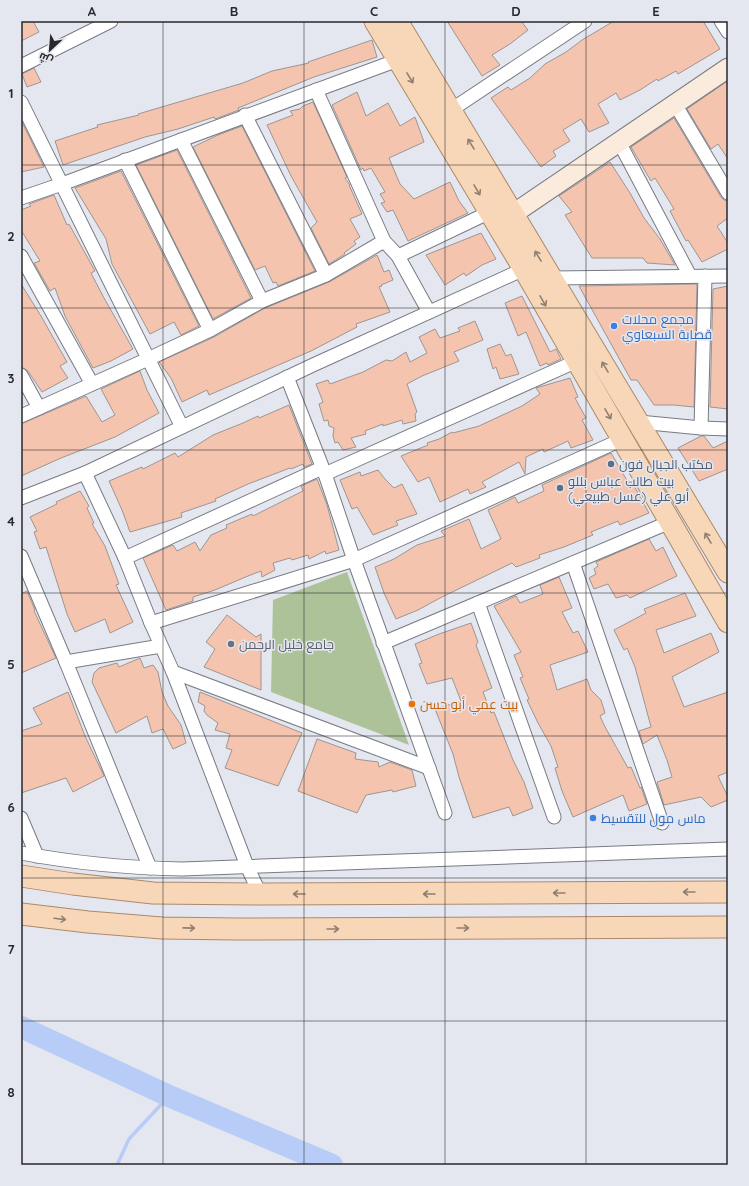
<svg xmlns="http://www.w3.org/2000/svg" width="749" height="1186" font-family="Quicksand,Cairo,sans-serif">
	<rect width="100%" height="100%" fill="#e4e7ef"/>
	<polygon fill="#adc298" points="347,572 409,745 271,692 273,600"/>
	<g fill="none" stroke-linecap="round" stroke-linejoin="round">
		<polyline stroke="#b7ccf6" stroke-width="3.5" points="117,1165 129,1139 169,1096"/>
		<polyline stroke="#b7ccf6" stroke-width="22" points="21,1027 169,1096 332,1165"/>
	</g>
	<g fill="#f5c4af" stroke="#9e9592">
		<polygon points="21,21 33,21 39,32 21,41"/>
		<polygon points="447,21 521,21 528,30 510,44 492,55 500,65 482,76"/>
		<polygon points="614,21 703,21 720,49 678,74 676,71 658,81 657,79 640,90 620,100 616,93 598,104 609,123 589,132 581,119 563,130 570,141 553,151 556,156 541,167 491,98 508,87 511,90 530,78 545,64 566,52 582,40"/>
		<polygon points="372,40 377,57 314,77 238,108 239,110 215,119 214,117 178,129 145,137 63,165 55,141 98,127 97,125 139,115 138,114 243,83 272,71 309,63 308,62"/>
		<polygon points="34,68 41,82 27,87 22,74"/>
		<polygon points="726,82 728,85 728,159 718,144 711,149 687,109"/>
		<polygon points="357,92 366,116 388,103 400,126 415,117 424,142 389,158 400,184 414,199 450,182 459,201 468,213 408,241 393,210 387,212 381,203 385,202 380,194 385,192 371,168 364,171 363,168 361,170 332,105"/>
		<polygon points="313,102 347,177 345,178 350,185 349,185 362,214 350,219 360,237 354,241 356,244 344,253 345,254 329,264 311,228 317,222 291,176 267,125 293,115 290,111 300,109 303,106"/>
		<polygon points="674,118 721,197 724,200 728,201 728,218 717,226 728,243 728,249 702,262 688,240 686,241 670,211 674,209 655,178 651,181 631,147"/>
		<polygon points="21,120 44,167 21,172"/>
		<polygon points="242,126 315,271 278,286 276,282 273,283 265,266 255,270 193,147 218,135"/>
		<polygon points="177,150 251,298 213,319 136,165"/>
		<polygon points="610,162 630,193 644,218 660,239 675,265 647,263 643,258 592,258 565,215 572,212 559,196"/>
		<polygon points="121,171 199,326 181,335 174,322 150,334 112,264 106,239 75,188"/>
		<polygon points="54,195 67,225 69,224 95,271 91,273 104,298 133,349 111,361 93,368 65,316 55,288 50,291 34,263 40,261 21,230 21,210 31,206 29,204"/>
		<polygon points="481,233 496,259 482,265 466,276 464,273 445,285 426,255"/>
		<polygon points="377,255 384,272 389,270 393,280 381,285 382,286 379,287 390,312 356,324 357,327 311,351 209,395 207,390 182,402 171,378 159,362 214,337 265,308 329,282"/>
		<polygon points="21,284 41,316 67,362 60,366 68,378 42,392 28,371 21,367"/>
		<polygon points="697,284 694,407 674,405 654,405 637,380 631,380 579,286"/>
		<polygon points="728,286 728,409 710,407 713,289"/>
		<polygon points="522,296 550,352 556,349 561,359 548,365 547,363 540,366 526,332 518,336 505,303"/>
		<polygon points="475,321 483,340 454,352 459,361 422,376 407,384 417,412 415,414 416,421 403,424 402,420 383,426 383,424 365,431 366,434 351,438 356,447 343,450 338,442 335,443 333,436 334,428 329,426 328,420 324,421 319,404 323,402 316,384 328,380 330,384 363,372 386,360 392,361 406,352 410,362 427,353 419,337 435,329 440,338 460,331 458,328"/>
		<polygon points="500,344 506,356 511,354 519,374 500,379 496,367 493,369 487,349"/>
		<polygon points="140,371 147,390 159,413 115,437 61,458 21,476 21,424 86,396 102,422 115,415 101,389"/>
		<polygon points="570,378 578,397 575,398 586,418 582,420 593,440 571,448 568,441 544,452 543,449 526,457 525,474 519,462 482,482 486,487 470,494 468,489 440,502 429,477 418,482 401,456 428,445 427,443 439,439 452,432 453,433 479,426 522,406 540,394 536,388"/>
		<polygon points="289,405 312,464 304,467 303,464 291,469 290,468 248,484 215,499 216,501 181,513 182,517 130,532 122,510 109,481 142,467 143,469 175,453 178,457 213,435 243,423 258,416 259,418"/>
		<polygon points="701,436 704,436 713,448 728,441 728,469 699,481 678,448"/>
		<polygon points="611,453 628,482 632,482 649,513 620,525 618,521 591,532 593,535 564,547 539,555 540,558 516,567 512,563 440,598 418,610 396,619 384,593 375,567 394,559 417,545 445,536 441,531 469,519 481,549 501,539 488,510 515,497 518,503 544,491 542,485"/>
		<polygon points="378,470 385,479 394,488 402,484 417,514 396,521 398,525 373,535 357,507 352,509 340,480 360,472 361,476"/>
		<polygon points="317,479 327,505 339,550 326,554 325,551 309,559 308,555 292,560 290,558 273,563 275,570 262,577 261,571 248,576 215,590 193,597 193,601 166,610 143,558 173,545 177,551 195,542 200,551 211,535 227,528 226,525 252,514 253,516 303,491 301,486"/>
		<polygon points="80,491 89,506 87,508 94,523 92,524 105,546 119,584 116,585 133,622 110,633 105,619 75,632 67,614 46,547 40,549 34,532 37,531 30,517 57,504 56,502"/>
		<polygon points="649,539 656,551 663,547 677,576 630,598 627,595 616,598 608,584 594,589 589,578 596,574 594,569 598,566 596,562"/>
		<polygon points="559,577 572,608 562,612 573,633 578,631 588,652 550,665 557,690 587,679 591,690 601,700 605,713 600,716 604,725 628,768 631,767 640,788 641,787 647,804 629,811 623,795 573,817 562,791 555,768 558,767 551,746 538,723 527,700 529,699 520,678 523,677 514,655 521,652 494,606 516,596 520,603 543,594 540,585"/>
		<polygon points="27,591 35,610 34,611 56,658 21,673 21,594"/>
		<polygon points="685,593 696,616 656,630 664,653 711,633 719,652 672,677 684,707 728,692 728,772 718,776 728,797 728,800 711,807 701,797 664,805 657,782 672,777 667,760 657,735 643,744 639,731 651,727 635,667 627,648 624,650 614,630 646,613 644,609"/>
		<polygon points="227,615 256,637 261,634 261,690 204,667 215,649 206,642"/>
		<polygon points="471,623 478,642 476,645 492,688 483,692 491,713 494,712 513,760 524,782 533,808 513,816 509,807 473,818 459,777 453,754 435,709 461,701 452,678 427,684 419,664 422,663 415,644 439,634"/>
		<polygon points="140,658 144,668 153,665 158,672 162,692 168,706 181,725 186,743 173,749 163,729 152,733 147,716 116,733 92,682 94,673 99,668 117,663 119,667"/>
		<polygon points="68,692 85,736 104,776 73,792 66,778 21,793 21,731 42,724 33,708"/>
		<polygon points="200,692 302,733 278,786 225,768 232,750 226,748 230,734 215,730 218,723 207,715 204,711 205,706 198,702"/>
		<polygon points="317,739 356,753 355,759 378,762 379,767 390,762 412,770 416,786 393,792 392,790 366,795 357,813 298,791"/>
	</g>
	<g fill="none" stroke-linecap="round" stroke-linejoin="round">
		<defs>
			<g id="street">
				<polyline points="721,21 728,32"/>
				<polyline points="21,66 111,21"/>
				<polyline points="316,90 384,241 398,256 429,312"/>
				<polyline points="21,102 182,427"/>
				<polyline points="675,104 728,193"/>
				<polyline points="451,110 585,21"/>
				<polyline points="245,115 326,275"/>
				<polyline points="181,140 262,301"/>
				<polyline points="619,142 690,276"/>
				<polyline points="125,160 210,330"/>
				<polyline points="21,198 62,184 398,60"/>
				<polyline points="21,256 92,384"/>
				<polyline points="398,256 490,212"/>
				<polyline points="551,278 728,276"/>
				<polyline points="21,375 39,408"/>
				<polyline points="287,377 325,474 354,560 445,813"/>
				<polyline points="21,416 148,359 210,330 262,301 326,275 384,241"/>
				<polyline points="639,422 701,428 728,429"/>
				<polyline points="701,428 705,276"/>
				<polyline points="85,473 125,558 151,623 173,672 247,866 260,894"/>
				<polyline points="325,474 577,361"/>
				<polyline points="21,498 85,473 313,365 524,269"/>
				<polyline points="21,556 66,662 161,646"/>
				<polyline points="125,558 322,468"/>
				<polyline points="573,563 662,823"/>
				<polyline points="478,603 554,817"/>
				<polyline points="151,623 354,560 623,439"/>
				<polyline points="383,643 670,522"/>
				<polyline points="66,662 150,868"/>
				<polyline points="173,672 429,768"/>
				<polyline points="21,818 37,856"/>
				<path d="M21 853C74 863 128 868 182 869L728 849"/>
			</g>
			<polyline id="secondary" points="513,214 728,68"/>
			<g id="primary">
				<polyline points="375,21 524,269 728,622"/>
				<polyline points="397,21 728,572"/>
				<polyline points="21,876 73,884 153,893 260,894 728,892"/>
				<polyline points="21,914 88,922 162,928 237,929 728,927"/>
			</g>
		</defs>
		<use href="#street" stroke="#787b82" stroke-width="15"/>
		<use href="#secondary" stroke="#787b82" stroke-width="21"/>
		<use href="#primary" stroke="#ac896a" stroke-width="23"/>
		<use href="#street" stroke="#fff" stroke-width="13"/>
		<use href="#secondary" stroke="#fbebdc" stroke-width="19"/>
		<use href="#primary" stroke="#f8d7b9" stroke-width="21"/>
	</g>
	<defs><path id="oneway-shaft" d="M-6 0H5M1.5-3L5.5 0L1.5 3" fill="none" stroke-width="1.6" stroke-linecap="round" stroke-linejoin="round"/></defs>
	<g stroke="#908072">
		<use href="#oneway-shaft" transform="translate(410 78) rotate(59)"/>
		<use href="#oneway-shaft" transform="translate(471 144) rotate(-121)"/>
		<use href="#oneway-shaft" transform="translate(477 190) rotate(59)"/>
		<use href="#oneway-shaft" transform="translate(538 256) rotate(-121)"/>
		<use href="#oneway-shaft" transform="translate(543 301) rotate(60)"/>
		<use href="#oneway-shaft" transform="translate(605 367) rotate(-121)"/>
		<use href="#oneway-shaft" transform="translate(608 414) rotate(60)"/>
		<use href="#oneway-shaft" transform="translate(708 538) rotate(-121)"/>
		<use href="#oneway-shaft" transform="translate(689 892) rotate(180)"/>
		<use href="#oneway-shaft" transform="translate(559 893) rotate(180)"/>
		<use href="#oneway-shaft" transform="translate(299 894) rotate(180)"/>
		<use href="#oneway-shaft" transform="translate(429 894) rotate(180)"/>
		<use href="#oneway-shaft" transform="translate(60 919) rotate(7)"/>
		<use href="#oneway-shaft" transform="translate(189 928) rotate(1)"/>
		<use href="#oneway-shaft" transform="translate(463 928)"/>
		<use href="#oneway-shaft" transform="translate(333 929)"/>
	</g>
	<path fill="none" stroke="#28292c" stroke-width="1" stroke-opacity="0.55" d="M163 21V1165M304 21V1165M445 21V1165M586 21V1165M21 165H728M21 308H728M21 450H728M21 593H728M21 736H728M21 878H728M21 1021H728"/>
	<g fill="#3f7fe0" stroke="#e4e7ef" stroke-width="1.5">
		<circle cx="614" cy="326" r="4"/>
		<circle cx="593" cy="818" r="4"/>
	</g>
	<g fill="#5c6f8a" stroke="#e4e7ef" stroke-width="1.5">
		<circle cx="611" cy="464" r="4"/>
		<circle cx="560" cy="488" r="4"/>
	</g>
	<circle fill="#6b7280" stroke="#e4e7ef" stroke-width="1.5" cx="231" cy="644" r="4"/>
	<circle fill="#e8710a" stroke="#e4e7ef" stroke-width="1.5" cx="412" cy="704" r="4"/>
	<g text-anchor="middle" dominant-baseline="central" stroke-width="3" stroke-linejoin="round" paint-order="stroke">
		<g font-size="13" fill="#366cbe" stroke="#e4e7ef" text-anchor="start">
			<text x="622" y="319">مجمع محلات<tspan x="622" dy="15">قصابة السبعاوي</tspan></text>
			<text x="601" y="818">ماس مول للتقسيط</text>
		</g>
		<g font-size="13" fill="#4e5e75" stroke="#e4e7ef" text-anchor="start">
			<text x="619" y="464">مكتب الجبال فون</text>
			<text x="568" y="481">بيت طالب عباس بللو<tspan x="568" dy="15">أبو علي (عسل طبيعي)</tspan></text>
		</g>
		<g font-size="13" fill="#5b616d" stroke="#e4e7ef" text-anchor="start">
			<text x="239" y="644">جامع خليل الرحمن</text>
		</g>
		<g font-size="13" fill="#c56008" stroke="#e4e7ef" text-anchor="start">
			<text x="420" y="704">بيت عمي أبو حسن</text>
		</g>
	</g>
	<rect width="749" height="1186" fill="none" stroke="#e4e7ef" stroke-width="44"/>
	<g transform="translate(50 50) rotate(206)" stroke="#e4e7ef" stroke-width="3" paint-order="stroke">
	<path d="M0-3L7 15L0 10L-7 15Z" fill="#28292c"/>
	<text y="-6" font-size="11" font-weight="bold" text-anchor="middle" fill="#28292c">ش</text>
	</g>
	<rect x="22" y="22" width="705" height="1142" fill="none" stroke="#28292c" stroke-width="1.5"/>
	<g font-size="13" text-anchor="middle" font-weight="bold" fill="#28292c">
		<text x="92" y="16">A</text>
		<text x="234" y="16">B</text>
		<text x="374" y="16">C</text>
		<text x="516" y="16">D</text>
		<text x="656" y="16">E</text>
		<text x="11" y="98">1</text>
		<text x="11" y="241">2</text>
		<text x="11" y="383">3</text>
		<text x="11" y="526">4</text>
		<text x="11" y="669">5</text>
		<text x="11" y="812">6</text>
		<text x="11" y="954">7</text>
		<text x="11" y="1097">8</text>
	</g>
</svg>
